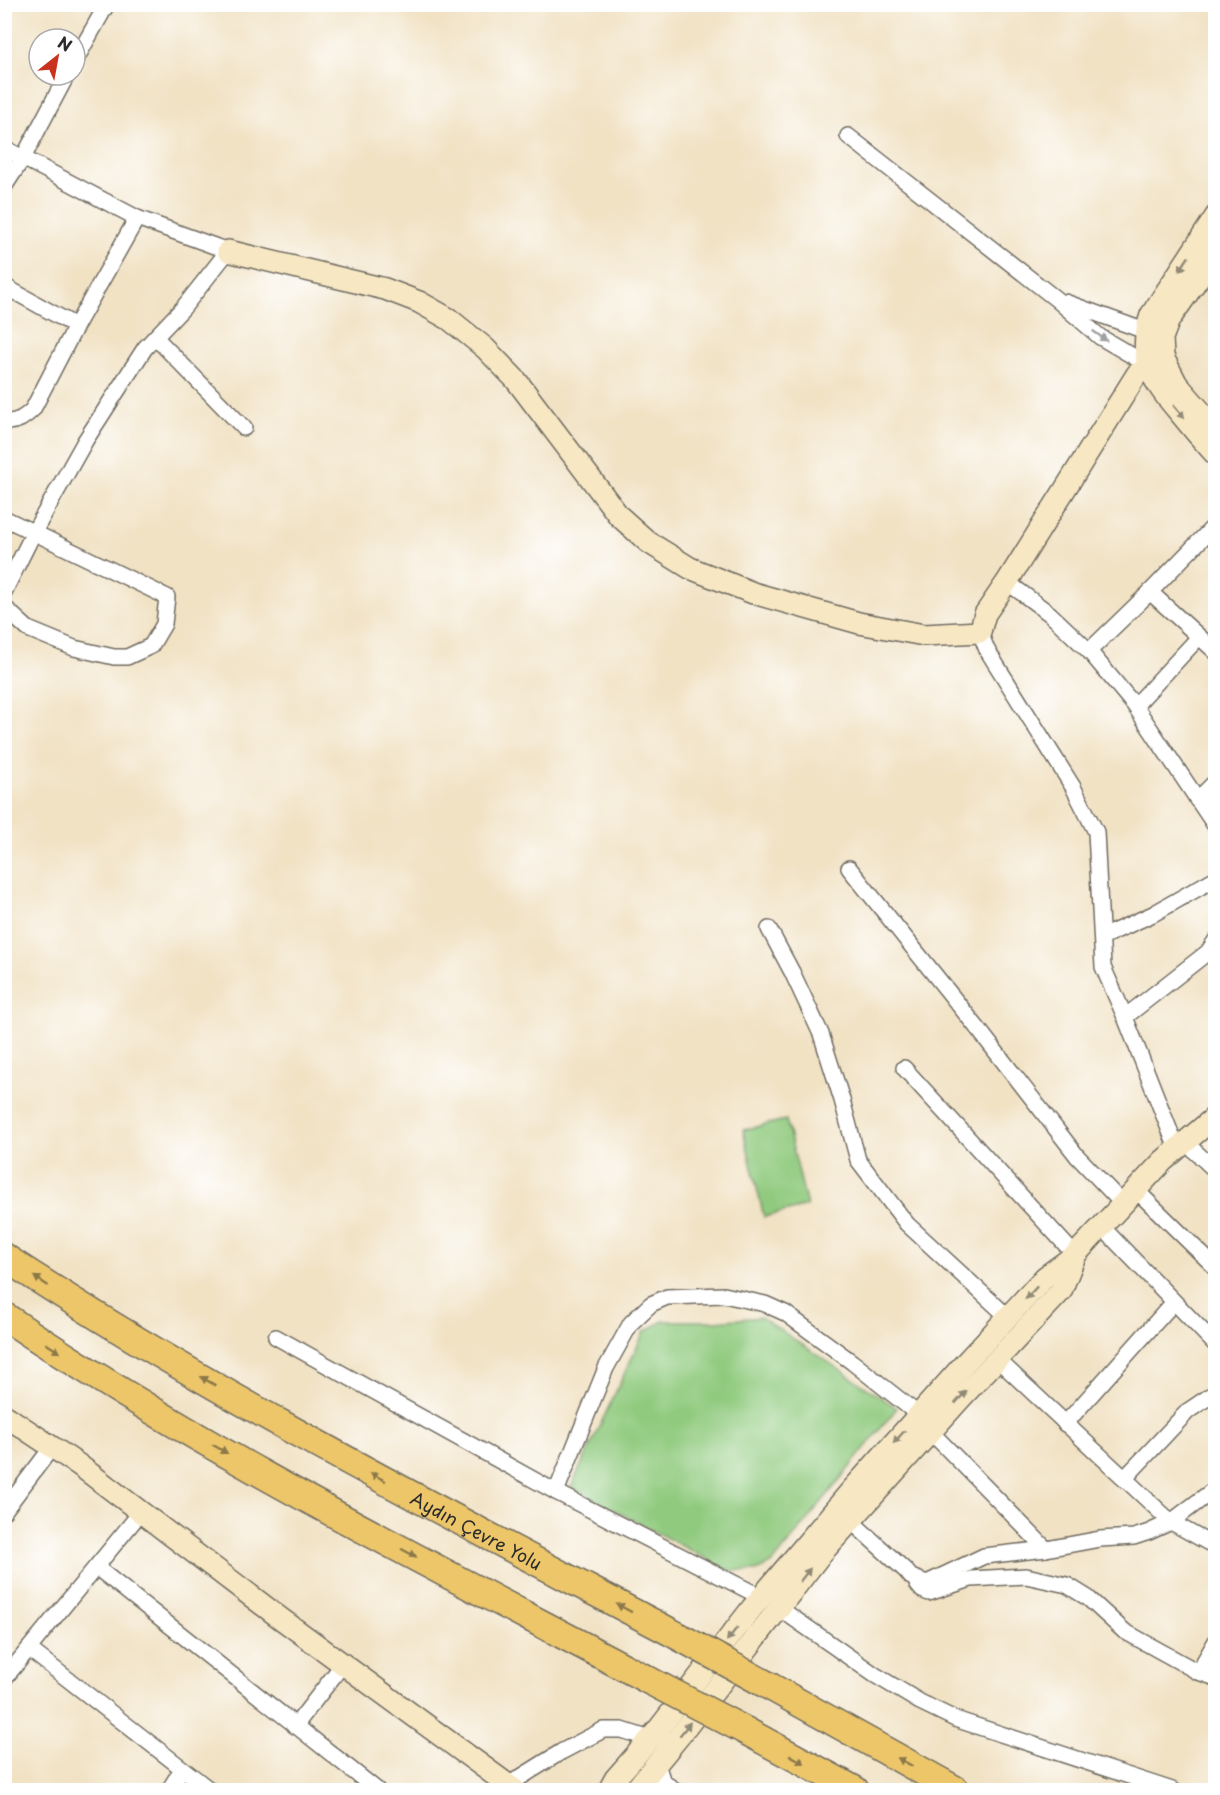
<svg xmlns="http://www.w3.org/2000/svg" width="1220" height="1795" font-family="'Playpen Sans',sans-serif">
	<rect width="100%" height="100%" fill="#fff"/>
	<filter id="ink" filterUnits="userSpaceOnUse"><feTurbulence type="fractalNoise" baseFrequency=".0167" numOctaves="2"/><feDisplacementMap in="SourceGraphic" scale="12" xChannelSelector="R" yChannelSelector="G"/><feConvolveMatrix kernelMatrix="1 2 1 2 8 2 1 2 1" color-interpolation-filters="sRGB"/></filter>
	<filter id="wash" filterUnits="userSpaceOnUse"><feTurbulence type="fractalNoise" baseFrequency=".008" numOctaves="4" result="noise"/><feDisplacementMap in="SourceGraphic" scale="24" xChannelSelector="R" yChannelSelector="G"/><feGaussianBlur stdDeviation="1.35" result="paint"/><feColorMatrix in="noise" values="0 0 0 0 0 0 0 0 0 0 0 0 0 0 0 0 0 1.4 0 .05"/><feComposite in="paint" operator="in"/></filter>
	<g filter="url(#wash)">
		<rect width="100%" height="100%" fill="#f1e2c4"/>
		<g fill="#90ca7e" stroke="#5e7a54" stroke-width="1.5">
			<polygon points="786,1120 807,1206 764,1217 743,1130"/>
			<polygon points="761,1317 897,1408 773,1563 756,1571 727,1570 571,1487 644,1332 663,1321 715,1321"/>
		</g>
	</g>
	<g filter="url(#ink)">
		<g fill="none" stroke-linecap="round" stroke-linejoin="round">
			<defs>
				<g id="street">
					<polyline points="75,61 107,4"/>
					<polyline points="848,136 1056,299 1100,337 1148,365"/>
					<polyline points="4,148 137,218 228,251 183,308 145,348 85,441 34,532 4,592"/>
					<polyline points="4,187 23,158 67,75"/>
					<polyline points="4,286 76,326"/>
					<polyline points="1065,302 1145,331"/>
					<polyline points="155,337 244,428"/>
					<path d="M4 421C16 424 25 417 33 409L76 326 137 218"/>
					<polyline points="4,518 167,597 164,624 151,646 127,657 114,657 74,648 28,629 4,607"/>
					<polyline points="1007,582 1050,614 1089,651 1135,706 1216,827"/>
					<polyline points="1150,592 1216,652"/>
					<polyline points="980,632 987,650 1073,787 1096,832 1103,967 1125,1017 1177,1149"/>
					<polyline points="1089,651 1150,592 1216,524"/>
					<polyline points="1135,706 1199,637"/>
					<polyline points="1197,800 1216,781"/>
					<polyline points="849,868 979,1030 1077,1156 1123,1204"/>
					<polyline points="769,929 792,972 821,1034 842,1100 858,1160 907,1224 1008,1317"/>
					<polyline points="1102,937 1153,914 1216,878"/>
					<polyline points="1125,1017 1208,952 1216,940"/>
					<polyline points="904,1068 1075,1255"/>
					<polyline points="1185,1142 1216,1171"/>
					<polyline points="1136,1190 1216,1268"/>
					<polyline points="1102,1227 1216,1345"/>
					<polyline points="276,1337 556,1492 761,1597"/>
					<polyline points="997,1359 1171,1522 1216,1547"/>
					<polyline points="1065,1424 1174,1302"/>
					<polyline points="930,1431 1046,1549"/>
					<polyline points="1124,1479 1188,1411 1216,1392"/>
					<polyline points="556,1492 606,1368 631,1323 651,1304 667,1297 724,1295 765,1304 785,1313 852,1362 919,1415"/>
					<polyline points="4,1511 52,1447"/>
					<polyline points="851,1521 906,1571 911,1577 927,1583 984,1556 1046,1549 1100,1539 1134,1537 1149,1532 1171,1522 1216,1488"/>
					<polyline points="96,1567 377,1790"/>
					<polyline points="917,1584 922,1590 929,1593 971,1579 1026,1576 1067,1585 1088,1598 1124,1631 1198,1672 1216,1678"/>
					<polyline points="779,1608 875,1675 920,1702 955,1719 1172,1790"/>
					<polyline points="29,1649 210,1790"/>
					<polyline points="1198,1672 1216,1641"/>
					<polyline points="4,1679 141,1512"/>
					<polyline points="295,1726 343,1664"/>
					<polyline points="657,1764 663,1782 675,1790"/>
					<polyline points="508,1785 561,1752 603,1730 622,1730 650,1739"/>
					<polyline points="169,1790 182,1769"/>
				</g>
				<g id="secondary">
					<path d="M1216 216 1151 315C1136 358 1152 380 1179 412 1191 427 1203 441 1216 455"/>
					<polyline points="228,251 385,289 419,302 449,319 485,348 516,380 619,516 648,542 690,568 753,593 859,623 924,635 980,632 985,614 1007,582 1137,374 1163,357"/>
					<polyline points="1216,253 1169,320 1162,338 1163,357 1177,384 1216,429"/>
					<polyline points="4,1415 79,1465 280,1618 515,1790"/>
					<polyline points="609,1790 615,1779 657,1731 752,1608 850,1492 966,1362 1045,1277 1075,1255 1163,1161 1216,1116"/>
					<polyline points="635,1790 681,1734 821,1554 961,1398 1061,1291 1075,1256"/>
				</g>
				<g id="highway">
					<path id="s1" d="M4 1257C219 1398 449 1515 676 1635"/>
					<path d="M4 1316C209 1455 432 1565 650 1681"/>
					<polyline points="771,1687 956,1790"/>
					<polyline points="746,1731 855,1790"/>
				</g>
			</defs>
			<use href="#street" stroke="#706b61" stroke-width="18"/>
			<use href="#secondary" stroke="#706b61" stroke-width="24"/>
			<use href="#highway" stroke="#706b61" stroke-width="30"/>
			<use href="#street" stroke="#fff" stroke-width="15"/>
			<use href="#secondary" stroke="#f7e8c3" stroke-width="21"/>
			<use href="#highway" stroke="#ecc669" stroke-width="27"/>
			<defs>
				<g id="highway-bridge">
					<polyline points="676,1635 771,1687"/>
					<polyline points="650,1681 746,1731"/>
				</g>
			</defs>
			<use href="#highway-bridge" stroke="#706b61" stroke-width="30" stroke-linecap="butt"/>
			<use href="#highway-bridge" stroke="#ecc669" stroke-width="27"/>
		</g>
		<defs><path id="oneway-solid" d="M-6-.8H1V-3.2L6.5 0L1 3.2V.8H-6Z" transform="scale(1.5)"/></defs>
		<g fill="#918a77">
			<use href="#oneway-solid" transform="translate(1184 264) rotate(123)"/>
			<use href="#oneway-solid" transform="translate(1179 412) rotate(50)"/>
			<use href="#oneway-solid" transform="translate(1031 1293) rotate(133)"/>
			<use href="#oneway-solid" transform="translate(961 1397) rotate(-47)"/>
			<use href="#oneway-solid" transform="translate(899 1437) rotate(132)"/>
			<use href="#oneway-solid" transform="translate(805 1575) rotate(-52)"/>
			<use href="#oneway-solid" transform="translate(732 1634) rotate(128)"/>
			<use href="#oneway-solid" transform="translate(685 1729) rotate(-52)"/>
		</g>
		<use fill="#a0a0a0" href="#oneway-solid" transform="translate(1100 336) rotate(36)"/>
		<g fill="#8c784a">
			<use href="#oneway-solid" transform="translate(41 1281) rotate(-147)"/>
			<use href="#oneway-solid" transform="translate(53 1348) rotate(32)"/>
			<use href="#oneway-solid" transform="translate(208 1381) rotate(-149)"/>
			<use href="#oneway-solid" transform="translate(220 1449) rotate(30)"/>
			<use href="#oneway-solid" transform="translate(378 1477) rotate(-152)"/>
			<use href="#oneway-solid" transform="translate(409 1553) rotate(28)"/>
			<use href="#oneway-solid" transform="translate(624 1608) rotate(-152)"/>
			<use href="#oneway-solid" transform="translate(797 1759) rotate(29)"/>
			<use href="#oneway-solid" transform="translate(905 1762) rotate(-151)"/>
		</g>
	</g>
	<g text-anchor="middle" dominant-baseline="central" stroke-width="4.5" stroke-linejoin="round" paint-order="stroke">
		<g font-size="18" fill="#2b2b2b" stroke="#fff">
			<text stroke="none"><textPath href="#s1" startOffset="546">Aydın Çevre Yolu</textPath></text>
		</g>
	</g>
	<rect width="1220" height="1795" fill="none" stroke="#fff" stroke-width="24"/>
	<g transform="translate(57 57) rotate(31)"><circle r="28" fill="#ffffff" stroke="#aaaaaa" stroke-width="1.5"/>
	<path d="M0-4.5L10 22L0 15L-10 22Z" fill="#c8321e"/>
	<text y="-9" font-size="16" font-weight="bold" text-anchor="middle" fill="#2b2b2b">N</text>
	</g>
</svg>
